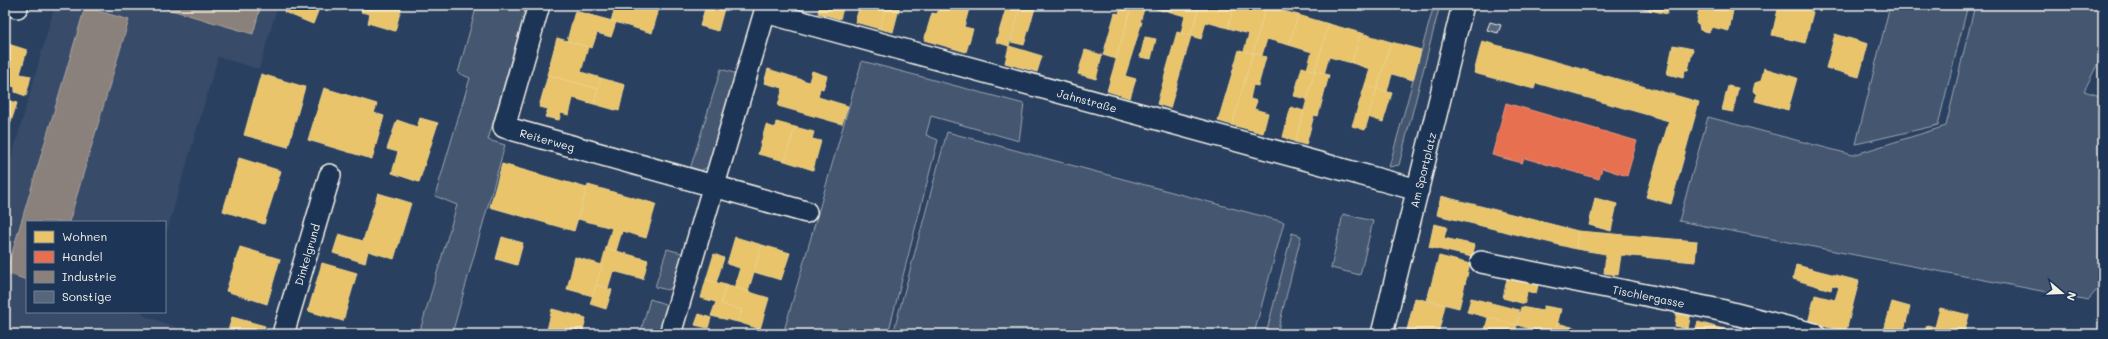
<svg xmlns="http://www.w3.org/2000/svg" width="2108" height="339" font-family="Mali,sans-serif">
	<rect width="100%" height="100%" fill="#2a4060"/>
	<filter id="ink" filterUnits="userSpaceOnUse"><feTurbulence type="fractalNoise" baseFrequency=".025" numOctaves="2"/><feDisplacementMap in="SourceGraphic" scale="8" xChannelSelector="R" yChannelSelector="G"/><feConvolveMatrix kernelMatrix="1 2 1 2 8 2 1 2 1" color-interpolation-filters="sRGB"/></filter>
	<g filter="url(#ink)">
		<polygon fill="#374c69" points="55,5 278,5 259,69 218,57 165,238 165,222 27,222 27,312 143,312 143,315 178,328 176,334 5,334 5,181"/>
		<g fill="#445771" stroke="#9ca4ac">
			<polygon points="477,5 527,5 488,140 505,145 452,334 419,334 457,205 435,196 470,78 458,73"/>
			<polygon points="1434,5 1440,5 1399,165 1389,167"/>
			<polygon points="1890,5 1968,5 1938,125 1856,144"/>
			<polygon points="1975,5 2103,5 2103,53 2084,91 2103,97 2103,283 2088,300 1679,221 1708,117 1853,155 1946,126"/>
			<polygon points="862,61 1024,104 1019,141 931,116 926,135 938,140 888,334 783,334"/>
			<polygon points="721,69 737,74 710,166 698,172 690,169"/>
			<polygon points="947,132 1284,222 1254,334 893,334"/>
			<polygon points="1343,214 1373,221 1360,275 1331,268"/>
			<polygon points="1292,233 1301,236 1277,334 1266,334"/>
			<polygon points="667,249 685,254 676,284 668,290 655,287"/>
			<polygon points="650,299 665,304 669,310 662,334 640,334"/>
		</g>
		<g fill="#e9c46a" stroke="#ecd290">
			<polygon points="287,5 318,5 320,6 313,24 284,12"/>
			<polygon points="363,5 402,5 395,31 368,23 370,14 361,12"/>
			<polygon points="616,5 660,5 652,33 611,21"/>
			<polygon points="706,5 725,5 718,31 700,26"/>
			<polygon points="820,5 844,5 840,19 818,13"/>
			<polygon points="860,5 886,5 880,29 855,22"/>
			<polygon points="886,5 900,5 893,32 880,29"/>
			<polygon points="940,5 970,5 964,27 973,29 966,52 924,40 932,13 937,14"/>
			<polygon points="1007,5 1021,5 1009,46 996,42"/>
			<polygon points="1021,5 1036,5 1024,45 1011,42"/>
			<polygon points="1122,5 1132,5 1116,59 1103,55 1115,13 1119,14"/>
			<polygon points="1132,5 1166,5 1164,11 1145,6 1140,22 1142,22 1125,76 1136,79 1130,98 1107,91"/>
			<polygon points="1166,5 1200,5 1191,36 1181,33 1185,16 1164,10"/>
			<polygon points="1200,5 1234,5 1228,28 1206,22 1201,39 1191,36"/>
			<polygon points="1234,5 1266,6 1253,53 1244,51 1249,34 1228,28"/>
			<polygon points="1638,5 1669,5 1667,14 1637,7"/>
			<polygon points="1700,5 1734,5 1729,31 1712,27 1709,32 1700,30 1699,24 1696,23"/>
			<polygon points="1779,5 1792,7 1796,5 1813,12 1805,43 1772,35"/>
			<polygon points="1266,6 1298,15 1289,45 1267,39 1262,55 1253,53"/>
			<polygon points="575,11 616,22 611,37 597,33 592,48 567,41"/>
			<polygon points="1298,15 1329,24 1315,71 1307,69 1312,52 1289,45"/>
			<polygon points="1329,24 1361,33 1352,63 1329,57 1324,74 1315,71"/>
			<polygon points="1177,32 1191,36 1170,108 1157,104"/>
			<polygon points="1361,33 1391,42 1377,89 1365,85 1370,69 1352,63"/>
			<polygon points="1835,34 1868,44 1859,77 1826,68"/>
			<polygon points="1145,37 1156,39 1151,59 1140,57"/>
			<polygon points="557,38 588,47 581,72 601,78 598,89 547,75"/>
			<polygon points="1482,41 1699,102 1671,204 1646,197 1669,121 1536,83 1534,89 1474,73"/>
			<polygon points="1391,42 1421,50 1413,80 1392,74 1387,92 1377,89"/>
			<polygon points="5,43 27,50 20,74 31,76 26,96 15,92 15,87 5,84"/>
			<polygon points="1673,45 1693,49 1688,70 1685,70 1683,78 1667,74"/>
			<polygon points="1009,46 1042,56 1037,72 1005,63"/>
			<polygon points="1085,50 1102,55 1096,79 1078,74"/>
			<polygon points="1239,50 1253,53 1232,125 1218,121"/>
			<polygon points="1253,53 1266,57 1258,86 1253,85 1250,99 1257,101 1254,109 1268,113 1263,133 1232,125"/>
			<polygon points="1302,67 1315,71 1307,99 1294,96"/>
			<polygon points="1764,68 1797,78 1788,110 1755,101 1757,95 1753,91 1755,83 1761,81"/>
			<polygon points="768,69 809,82 812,71 827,76 823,89 820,88 818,97 848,106 842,124 778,106 783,88 764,83"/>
			<polygon points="1315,71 1329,75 1318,116 1314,115 1306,145 1295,142"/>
			<polygon points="261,74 305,87 288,147 244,135"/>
			<polygon points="548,75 598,89 594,104 573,98 569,115 561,113 559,120 545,117 548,109 539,107"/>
			<polygon points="601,78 625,85 619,111 594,104"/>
			<polygon points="1365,85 1377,89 1365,130 1352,126"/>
			<polygon points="1728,86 1738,88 1733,112 1722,110"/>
			<polygon points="324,88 377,104 374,113 384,116 372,159 308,140"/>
			<polygon points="1377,89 1392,93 1383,122 1368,117"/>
			<polygon points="5,100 17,103 5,140"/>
			<polygon points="1291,107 1304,111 1295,142 1283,137"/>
			<polygon points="420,118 438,123 419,182 392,173 398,152 387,149 397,120 417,127"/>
			<polygon points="776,122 795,127 785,161 758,154 766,125 775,128"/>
			<polygon points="795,127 814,132 812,139 821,141 813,170 785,161"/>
			<polygon points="239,158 281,171 264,224 223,211"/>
			<polygon points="502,164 587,188 574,231 490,207"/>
			<polygon points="588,185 656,204 646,238 622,231 616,251 606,248 612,228 578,219"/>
			<polygon points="378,193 411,203 394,259 368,251 365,263 333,253 339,234 363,241"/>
			<polygon points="1441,196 1578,231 1576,249 1437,215"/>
			<polygon points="1595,198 1617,204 1611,231 1589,225"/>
			<polygon points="1434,224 1447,227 1444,238 1475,245 1472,257 1429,247"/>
			<polygon points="1578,231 1697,241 1695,262 1621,255 1618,275 1604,273 1606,254 1576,249"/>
			<polygon points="502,237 523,243 517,265 496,259"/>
			<polygon points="735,237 762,245 748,292 734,288 740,268 727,264"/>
			<polygon points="762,245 790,253 781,280 754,272"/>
			<polygon points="240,247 280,259 267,304 226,291"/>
			<polygon points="606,248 648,260 643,279 613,271 608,288 596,285"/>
			<polygon points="714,254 724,258 716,283 706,280"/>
			<polygon points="1439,256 1470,264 1459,308 1427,300"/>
			<polygon points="575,257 602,265 593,296 567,289"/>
			<polygon points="322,263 357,273 343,321 308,311"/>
			<polygon points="1796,265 1859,281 1846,331 1808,323 1815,295 1835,300 1839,287 1832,285 1831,290 1793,279"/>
			<polygon points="1508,274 1539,281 1536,294 1527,291 1525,304 1503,298"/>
			<polygon points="706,280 726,285 721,304 742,310 738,322 711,316 716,302 701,298"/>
			<polygon points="596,285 612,290 606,309 590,304"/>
			<polygon points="726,285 769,298 760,329 738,322 742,310 721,304"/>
			<polygon points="1415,298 1445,305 1438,334 1406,334"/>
			<polygon points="1471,298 1519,310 1517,325 1467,312"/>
			<polygon points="1892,302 1910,307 1903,334 1883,334"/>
			<polygon points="1544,306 1561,309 1555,334 1548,334 1517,325 1521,307 1542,311"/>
			<polygon points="1940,308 1969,315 1964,334 1933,334 1925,331 1927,325 1935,327"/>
			<polygon points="552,309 586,318 582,334 546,334"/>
			<polygon points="1677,310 1691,312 1688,329 1675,326"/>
			<polygon points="699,314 711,318 708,328 695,325"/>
			<polygon points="232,317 265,326 263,334 227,334"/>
			<polygon points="1488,318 1517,325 1515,334 1484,334"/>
			<polygon points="1698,322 1741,334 1694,334"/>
			<polygon points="1557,323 1583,330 1582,334 1555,334"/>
		</g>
		<polygon fill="#e76f51" stroke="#eb967e" points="1506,103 1637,141 1627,176 1602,168 1599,179 1524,158 1522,163 1492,155"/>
		<g fill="#8a817c" stroke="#aaa39c">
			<polygon points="154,5 261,5 253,34"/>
			<polygon points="85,7 129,20 69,222 27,222 27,280 6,273"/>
		</g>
		<polygon fill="#56677d" stroke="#f4f1e8" points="1490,22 1501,25 1498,33 1487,30"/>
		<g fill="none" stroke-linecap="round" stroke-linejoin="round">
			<defs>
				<g id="minor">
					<polyline points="11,5 17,7"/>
					<path id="s1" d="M539 5 504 127 806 212"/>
					<path id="s2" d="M765 12 1418 190"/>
					<path id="s3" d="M1481 262 1720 310 1814 334"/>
					<path id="s4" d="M283 334 330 175"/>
					<polyline points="670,334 767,5"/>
					<path id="s5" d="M1382 334 1463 5"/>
				</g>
			</defs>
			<use href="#minor" stroke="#f4f1e8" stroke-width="24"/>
			<use href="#minor" stroke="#1d3557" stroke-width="21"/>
		</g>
	</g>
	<g text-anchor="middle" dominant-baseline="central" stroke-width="4" stroke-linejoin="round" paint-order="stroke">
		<g font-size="11" fill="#f4f1e8" stroke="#1d3557">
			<text stroke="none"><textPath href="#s2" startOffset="334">Jahnstraße</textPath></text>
			<text stroke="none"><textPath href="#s1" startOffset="172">Reiterweg</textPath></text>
			<text stroke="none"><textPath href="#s5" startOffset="169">Am Sportplatz</textPath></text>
			<text stroke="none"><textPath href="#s4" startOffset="83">Dinkelgrund</textPath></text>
			<text stroke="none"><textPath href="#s3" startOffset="171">Tischlergasse</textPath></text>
		</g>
	</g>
	<rect width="2108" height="339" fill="none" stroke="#1d3557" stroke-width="20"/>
	<rect x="10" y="10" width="2088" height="319" fill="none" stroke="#f4f1e8" stroke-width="1.5" filter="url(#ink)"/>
	<rect x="26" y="221" width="140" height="92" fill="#1d3557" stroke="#738091"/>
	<rect x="34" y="231" width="20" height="12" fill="#e9c46a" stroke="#738091"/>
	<text x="62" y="241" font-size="12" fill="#f4f1e8">Wohnen</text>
	<rect x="34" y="251" width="20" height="12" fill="#e76f51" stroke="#738091"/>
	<text x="62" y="261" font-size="12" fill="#f4f1e8">Handel</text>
	<rect x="34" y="271" width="20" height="12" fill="#8a817c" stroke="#738091"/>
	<text x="62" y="281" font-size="12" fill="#f4f1e8">Industrie</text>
	<rect x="34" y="291" width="20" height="12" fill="#56677d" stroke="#738091"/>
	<text x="62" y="301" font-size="12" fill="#f4f1e8">Sonstige</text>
	<g transform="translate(2062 293) rotate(109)" stroke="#1d3557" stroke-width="3" paint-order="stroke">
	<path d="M0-3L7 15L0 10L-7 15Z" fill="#f4f1e8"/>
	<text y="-6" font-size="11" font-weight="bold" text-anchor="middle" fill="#f4f1e8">N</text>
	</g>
</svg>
